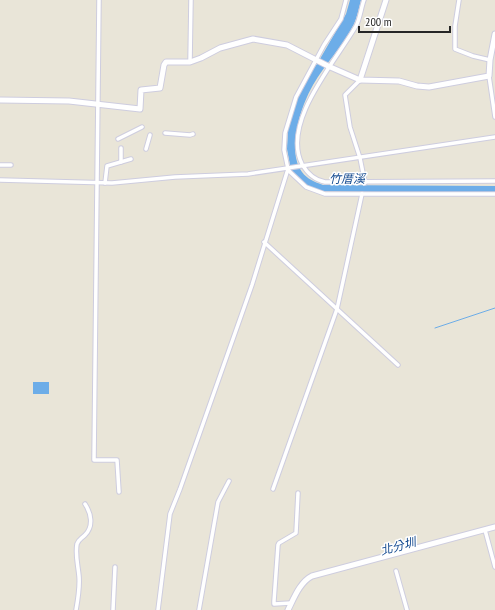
<svg xmlns="http://www.w3.org/2000/svg" width="495" height="610" font-family="'PT Sans Narrow','Noto Sans TC',sans-serif">
	<rect width="100%" height="100%" fill="#e9e5d8"/>
	<g fill="#6dade8">
		<path d="M350 0H361C359 8 357 17 354 24 343 46 325 64 313 85 301 106 286 150 302 172 307 179 315 182 323 185L495 186V194L319 191 306 186 291 170 287 149 288 130 293 107 307 77 317 64 346 14Z"/>
		<rect x="33" y="382" width="16" height="12"/>
	</g>
	<g fill="none" stroke-linecap="round" stroke-linejoin="round">
		<polyline stroke="#6dade8" stroke-width="1" points="435,328 495,308"/>
		<defs>
			<g id="street">
				<polyline points="99,0 94,460 117,460 119,492"/>
				<polyline points="346,0 341,19 324,45 296,97 285,133 284,150 288,169 290,172 306,187 325,194 495,194"/>
				<path d="M364 0C361 8 360 19 356 26 336 61 281 122 302 164 307 173 315 180 325 182L495 181"/>
				<polyline points="459,0 455,26 455,49 473,56 490,60"/>
				<polyline points="190,62 191,0"/>
				<polyline points="489,76 495,117"/>
				<polyline points="360,80 345,95 350,127 360,158 365,183"/>
				<polyline points="165,133 190,135 193,134"/>
				<polyline points="118,139 142,127"/>
				<polyline points="121,148 121,162"/>
				<polyline points="146,149 150,135"/>
				<polyline points="0,165 11,165"/>
				<polyline points="0,180 112,183 175,177 248,174 495,137"/>
				<polyline points="105,183 107,166 131,159"/>
				<polyline points="264,242 398,365"/>
				<polyline points="273,489 337,309 362,194"/>
				<polyline points="485,530 495,567"/>
				<polyline points="396,571 407,610"/>
				<polyline points="291,603 274,604 274,601 278,545 279,543 296,533 298,493"/>
				<path d="M76 610C78 599 80 587 79 576 78 565 75 555 77 544 79 539 81 539 85 535 94 526 91 513 85 504"/>
				<polyline points="113,610 115,567"/>
				<polyline points="158,610 170,514 180,489 252,285 288,169"/>
				<polyline points="199,610 218,502 229,481"/>
			</g>
			<g id="secondary">
				<polyline points="360,80 386,0"/>
				<polyline points="0,100 69,101 140,109 141,90 160,88 164,65 166,62 190,62 201,58 220,48 253,39 287,45 328,66 360,80 399,81 417,86 429,87 489,76 490,60 495,34"/>
				<path d="M288 610C294 598 300 582 312 576L495 527"/>
			</g>
		</defs>
		<use href="#street" stroke="#cecddf" stroke-width="5.5"/>
		<use href="#secondary" stroke="#cecddf" stroke-width="7"/>
		<use href="#street" stroke="#fff" stroke-width="3.5"/>
		<use href="#secondary" stroke="#fff" stroke-width="5"/>
	</g>
	<g text-anchor="middle" dominant-baseline="central" stroke-width="3" stroke-linejoin="round" paint-order="stroke">
		<g font-size="12" font-style="italic" fill="#12498f" stroke="#fff">
			<text x="347" y="178">竹厝溪</text>
			<text transform="translate(398 546) rotate(-15)">北分圳</text>
		</g>
	</g>
	<path d="M359 26v6h91v-6" fill="none" stroke="#262626" stroke-width="2"/>
	<text x="365" y="26" font-size="12" fill="#262626" stroke="#ffffff" stroke-width="3" paint-order="stroke">200 m</text>
</svg>
